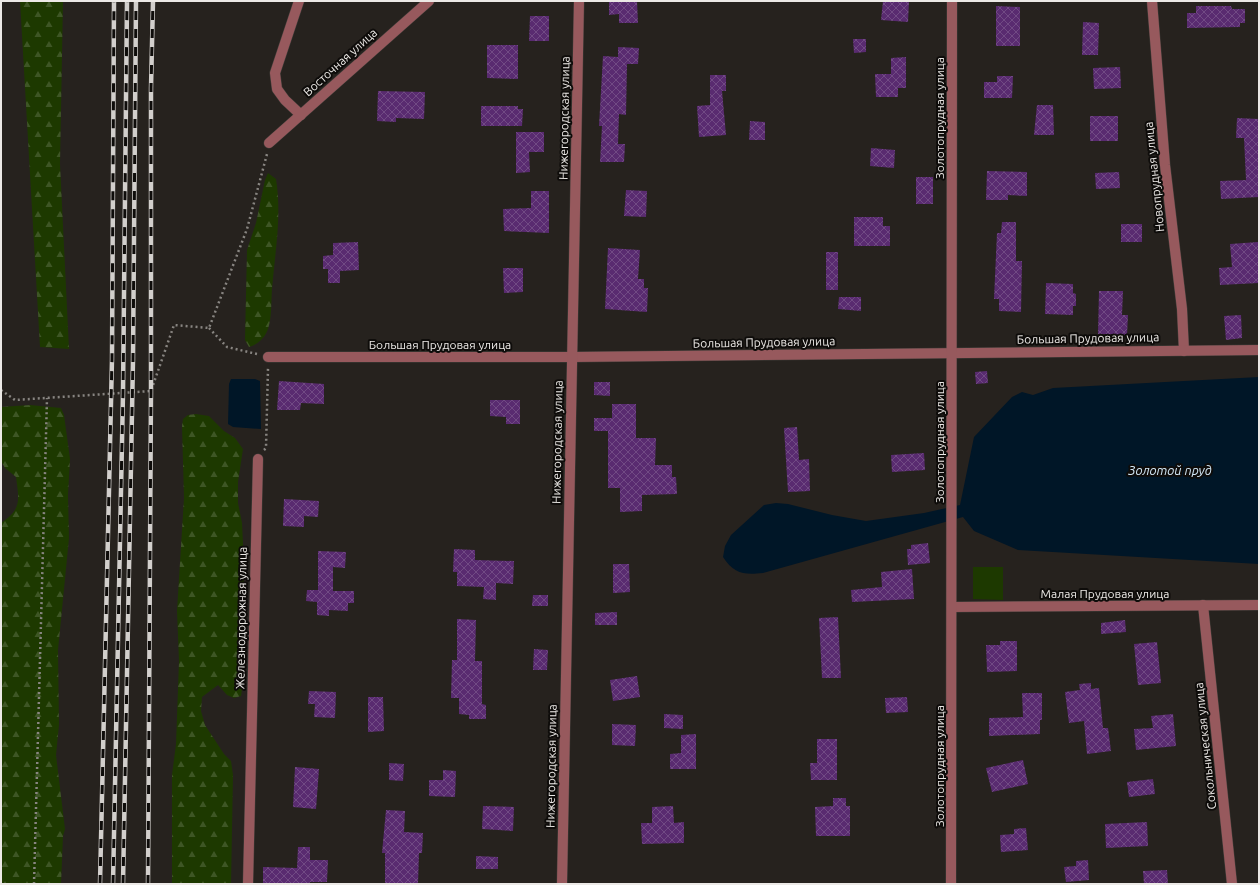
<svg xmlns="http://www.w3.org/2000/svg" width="1260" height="885" font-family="Ubuntu,sans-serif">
	<defs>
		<pattern id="forest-firs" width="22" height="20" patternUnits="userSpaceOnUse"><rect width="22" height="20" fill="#1d3900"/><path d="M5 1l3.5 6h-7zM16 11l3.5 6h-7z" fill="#3e5625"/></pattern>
		<pattern id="building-cross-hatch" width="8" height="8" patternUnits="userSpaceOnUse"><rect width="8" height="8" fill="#592b70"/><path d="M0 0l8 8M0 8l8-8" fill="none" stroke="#714a84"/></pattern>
	</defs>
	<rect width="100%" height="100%" fill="#26221e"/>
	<g fill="url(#forest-firs)">
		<polygon points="20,1 63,1 60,164 69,349 40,347"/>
		<path d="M268 173 276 179C282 216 275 252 272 289 271 302 272 317 268 329 265 338 257 345 249 347L245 340 247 250 256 223 265 180Z"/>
		<path d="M30 405 61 408 64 415 70 459 68 495 69 538 58 650 59 725 56 755 65 829 63 836 61 884H1V523C22 509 19 500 16 477L5 468 1 461V407Z"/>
		<polygon points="196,414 209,416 224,431 235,438 243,449 238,482 238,503 242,523 244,564 242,689 241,696 234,698 227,695 218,685 202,697 201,711 205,725 224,754 231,761 233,775 231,884 172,884 172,775 176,744 179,661 177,611 184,498 182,426 183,419 188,415"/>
	</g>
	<polygon fill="#1d3900" points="973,567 1003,567 1003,600 973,599"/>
	<g fill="#001627">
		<path d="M1259 377V564L1018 550 974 531 963 517 763 573C744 575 734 574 723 557L725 546 731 535 764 505 776 503 788 504 832 515 866 521 924 513 960 505 974 437 1012 397 1022 392 1033 395 1053 388Z"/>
		<polygon points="231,379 255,379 260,381 261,429 233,427 228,424 229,384"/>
	</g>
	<g fill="url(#building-cross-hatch)">
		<polygon points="609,1 637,1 638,23 619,23 619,14 609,15"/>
		<polygon points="883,1 909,1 908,22 881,20"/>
		<polygon points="996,6 1020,7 1020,46 996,46"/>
		<polygon points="1196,6 1231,6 1232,9 1245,9 1245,23 1240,23 1240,27 1187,28 1187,13 1196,13"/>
		<polygon points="530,16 549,16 549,41 529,41"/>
		<polygon points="1083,22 1099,23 1098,55 1082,55"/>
		<polygon points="853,39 866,39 866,52 854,53"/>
		<polygon points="487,45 518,45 518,79 487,78"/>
		<polygon points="618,47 639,48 638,64 627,64 626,115 619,114 618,144 625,144 624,162 600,162 602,126 599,126 603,56 618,57"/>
		<polygon points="906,57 906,88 898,88 898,97 876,97 875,74 891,74 891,58"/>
		<polygon points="1120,67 1121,88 1094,89 1093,68"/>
		<polygon points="710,75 726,75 726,91 722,91 726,135 699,137 697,106 710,105"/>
		<polygon points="997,76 1013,76 1012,98 984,98 984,82 997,82"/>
		<polygon points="378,91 425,92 424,119 396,118 396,122 377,121"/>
		<polygon points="1037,105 1053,105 1054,135 1034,135"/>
		<polygon points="481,106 518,106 518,109 523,109 522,126 481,126"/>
		<rect x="1090" y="116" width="28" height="25"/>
		<polygon points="1237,118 1259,119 1259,197 1221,199 1220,181 1246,180 1244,138 1236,138"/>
		<polygon points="750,121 765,122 765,140 749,140"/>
		<polygon points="516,132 544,132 544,152 529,152 530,172 516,173"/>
		<polygon points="871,148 895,150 894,168 870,166"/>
		<polygon points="987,171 1027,172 1027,196 1008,195 1008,200 986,200"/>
		<polygon points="1119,172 1120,188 1096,189 1095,173"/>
		<rect x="916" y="177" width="17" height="27"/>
		<polygon points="626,190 647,191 646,217 624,216"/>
		<polygon points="531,191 549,191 549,233 504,231 503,209 531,208"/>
		<polygon points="854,217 883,217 883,226 890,226 890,246 854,246"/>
		<polygon points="1002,222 1016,222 1016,261 1022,261 1021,312 999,311 999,299 994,299 997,233 1001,233"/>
		<rect x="1121" y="224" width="21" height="18"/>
		<polygon points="358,242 359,270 340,271 340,283 328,283 328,269 323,269 323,256 333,255 333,243"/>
		<polygon points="1258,242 1259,283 1220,285 1219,268 1232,267 1230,244"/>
		<polygon points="608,248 640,250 638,279 644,279 644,288 648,288 647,312 605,309"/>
		<rect x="826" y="252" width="12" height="38"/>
		<polygon points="503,268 523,268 523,292 504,293"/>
		<polygon points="1046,283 1073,284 1073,293 1076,294 1076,306 1073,306 1073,315 1045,314"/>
		<polygon points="1099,291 1123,291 1122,315 1128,315 1127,335 1098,334"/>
		<polygon points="839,297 861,297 861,311 838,309"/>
		<polygon points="1241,315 1242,338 1226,340 1224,316"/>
		<polygon points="987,371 988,383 976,384 975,372"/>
		<polygon points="279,381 324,384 324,404 301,403 300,410 277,410"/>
		<polygon points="594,382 610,382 610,396 594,395"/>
		<polygon points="490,400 520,400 520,424 506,424 506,417 490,416"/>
		<polygon points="612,404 636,404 636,438 656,438 655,465 672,465 672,477 676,477 677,494 642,495 642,511 620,512 620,488 608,488 608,431 594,431 594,418 612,418"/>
		<polygon points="797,427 799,460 809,459 810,491 788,492 784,428"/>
		<polygon points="924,453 925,470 892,472 891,455"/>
		<polygon points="284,499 319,501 318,517 304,516 304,527 283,526"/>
		<polygon points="928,543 930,563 908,565 907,549 911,549 911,545"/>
		<polygon points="454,549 475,550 475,560 514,561 513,584 496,583 496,600 483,599 484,587 457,586 457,572 453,572"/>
		<polygon points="318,551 346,552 345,568 333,567 333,591 354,591 354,603 348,603 348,611 329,610 329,616 317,615 317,602 306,601 307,590 318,590"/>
		<polygon points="613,564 629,564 630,592 613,593"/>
		<polygon points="912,569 914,599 852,602 851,590 882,587 881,572"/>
		<polygon points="533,595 548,595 548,606 532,606"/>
		<polygon points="617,612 617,625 595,625 595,613"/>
		<polygon points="838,617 841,678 822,678 819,618"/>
		<polygon points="457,619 476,620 475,661 482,661 482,704 486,705 486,719 469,719 469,715 459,714 459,698 451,698 452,660 457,660"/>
		<polygon points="1125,620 1126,632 1101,634 1101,623"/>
		<polygon points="1000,641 1017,641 1017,671 987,672 986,645 1000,645"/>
		<polygon points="1157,642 1161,683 1138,685 1134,644"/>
		<polygon points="534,649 548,650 547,670 533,670"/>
		<polygon points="637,676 640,697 613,701 610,680"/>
		<polygon points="1091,683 1091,689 1099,688 1103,728 1108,728 1111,751 1087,754 1084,721 1069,723 1065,692 1080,690 1079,684"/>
		<polygon points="309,691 336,692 335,718 314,717 315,704 308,704"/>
		<polygon points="1022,693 1042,693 1042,720 1040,720 1040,734 989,736 989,718 1023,717"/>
		<polygon points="368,697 383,697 384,731 368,732"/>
		<polygon points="907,697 908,712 886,713 885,698"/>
		<polygon points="664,714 683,715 683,729 664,728"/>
		<polygon points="1173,714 1176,746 1136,750 1134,729 1153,728 1151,716"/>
		<polygon points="612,724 636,725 635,746 612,745"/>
		<polygon points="696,734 696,769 670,769 670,754 681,753 681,735"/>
		<polygon points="817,739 837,739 837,780 811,780 810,763 817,763"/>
		<polygon points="1023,760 1028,784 992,792 986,768"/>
		<polygon points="389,763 404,764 403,781 389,780"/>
		<polygon points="295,767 319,769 316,809 293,807"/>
		<polygon points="443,770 456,771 455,797 429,796 429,780 443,780"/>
		<polygon points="1153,779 1155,794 1129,797 1127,782"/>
		<polygon points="833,798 846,798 846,806 850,806 850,836 816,836 815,807 833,806"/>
		<polygon points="483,806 514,807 513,831 482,829"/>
		<polygon points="673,806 674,823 684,822 684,843 642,844 641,823 652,823 652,807"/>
		<polygon points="386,810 405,811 404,832 423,833 422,853 419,853 418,884 385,884 385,853 382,853"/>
		<polygon points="1147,822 1148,846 1106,848 1105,824"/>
		<polygon points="1026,828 1028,850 1001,852 1000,835 1014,834 1014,829"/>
		<polygon points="298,847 310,847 310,860 328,860 327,882 310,882 309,884 263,883 263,867 297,868"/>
		<polygon points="476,856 498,857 498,869 476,869"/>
		<polygon points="1088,860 1089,880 1066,882 1064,867 1076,866 1076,861"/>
		<polygon points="1167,870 1168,884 1144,884 1143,871"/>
	</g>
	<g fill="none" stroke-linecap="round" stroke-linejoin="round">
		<defs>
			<g id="minor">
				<polyline points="299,1 275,73 277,89 285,100 301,115"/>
				<polyline points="1152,1 1165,165 1182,309 1184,351"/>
				<polyline points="269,143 429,1"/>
				<polyline points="268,357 571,357 1259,350"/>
				<polyline points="1203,605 1232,884"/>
				<polyline points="952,607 1259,605"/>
				<polyline points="248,884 258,459"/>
				<polyline points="562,884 579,1"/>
				<polyline points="951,884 952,1"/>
			</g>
		</defs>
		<use href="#minor" stroke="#423e3a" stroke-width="11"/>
		<g stroke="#888581" stroke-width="2.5" stroke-dasharray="2 3" stroke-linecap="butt">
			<polyline points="209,328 227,347 257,354"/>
			<polyline points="1,390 15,400 151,391 174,325 209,328 247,229 267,154"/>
			<polyline points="264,450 266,448 268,368"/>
			<polyline points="34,884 47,398"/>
		</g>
		<use href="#minor" stroke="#97595d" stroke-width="10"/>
		<defs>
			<g id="rail">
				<polyline points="100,884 112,359 114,1"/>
				<polyline points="113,884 123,393 127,1"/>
				<polyline points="123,884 133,360 136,1"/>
				<polyline points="148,884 151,391 151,88 153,1"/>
			</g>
		</defs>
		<use href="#rail" stroke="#d2cfcc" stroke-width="4.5"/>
		<use href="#rail" stroke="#0e0c0a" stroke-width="3" stroke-dasharray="9" stroke-linecap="butt"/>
	</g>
	<g text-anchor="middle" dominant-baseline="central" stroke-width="4" stroke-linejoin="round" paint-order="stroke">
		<g font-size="12" fill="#ece9e6" stroke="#0e0c0a">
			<text transform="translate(340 62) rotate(-42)">Восточная улица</text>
			<text transform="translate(564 118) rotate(-89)">Нижегородская улица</text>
			<text transform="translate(939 118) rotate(-90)">Золотопрудная улица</text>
			<text transform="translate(1154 177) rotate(-96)">Новопрудная улица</text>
			<text transform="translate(1088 338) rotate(-1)">Большая Прудовая улица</text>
			<text transform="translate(764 342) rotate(-1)">Большая Прудовая улица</text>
			<text x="440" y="344">Большая Прудовая улица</text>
			<text transform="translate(557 442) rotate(-89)">Нижегородская улица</text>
			<text transform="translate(939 442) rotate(-90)">Золотопрудная улица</text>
			<text x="1105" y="593">Малая Прудовая улица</text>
			<text transform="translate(241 618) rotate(-89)">Железнодорожная улица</text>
			<text transform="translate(1205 746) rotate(-96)">Сокольническая улица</text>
			<text transform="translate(551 766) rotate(-89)">Нижегородская улица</text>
			<text transform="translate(939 766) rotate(-90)">Золотопрудная улица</text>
		</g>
		<g font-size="13" font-style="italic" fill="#d1e6f5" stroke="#0e0c0a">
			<text x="1170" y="470">Золотой пруд</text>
		</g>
	</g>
	<rect width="1260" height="885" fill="none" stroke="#ece9e6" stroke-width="4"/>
</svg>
